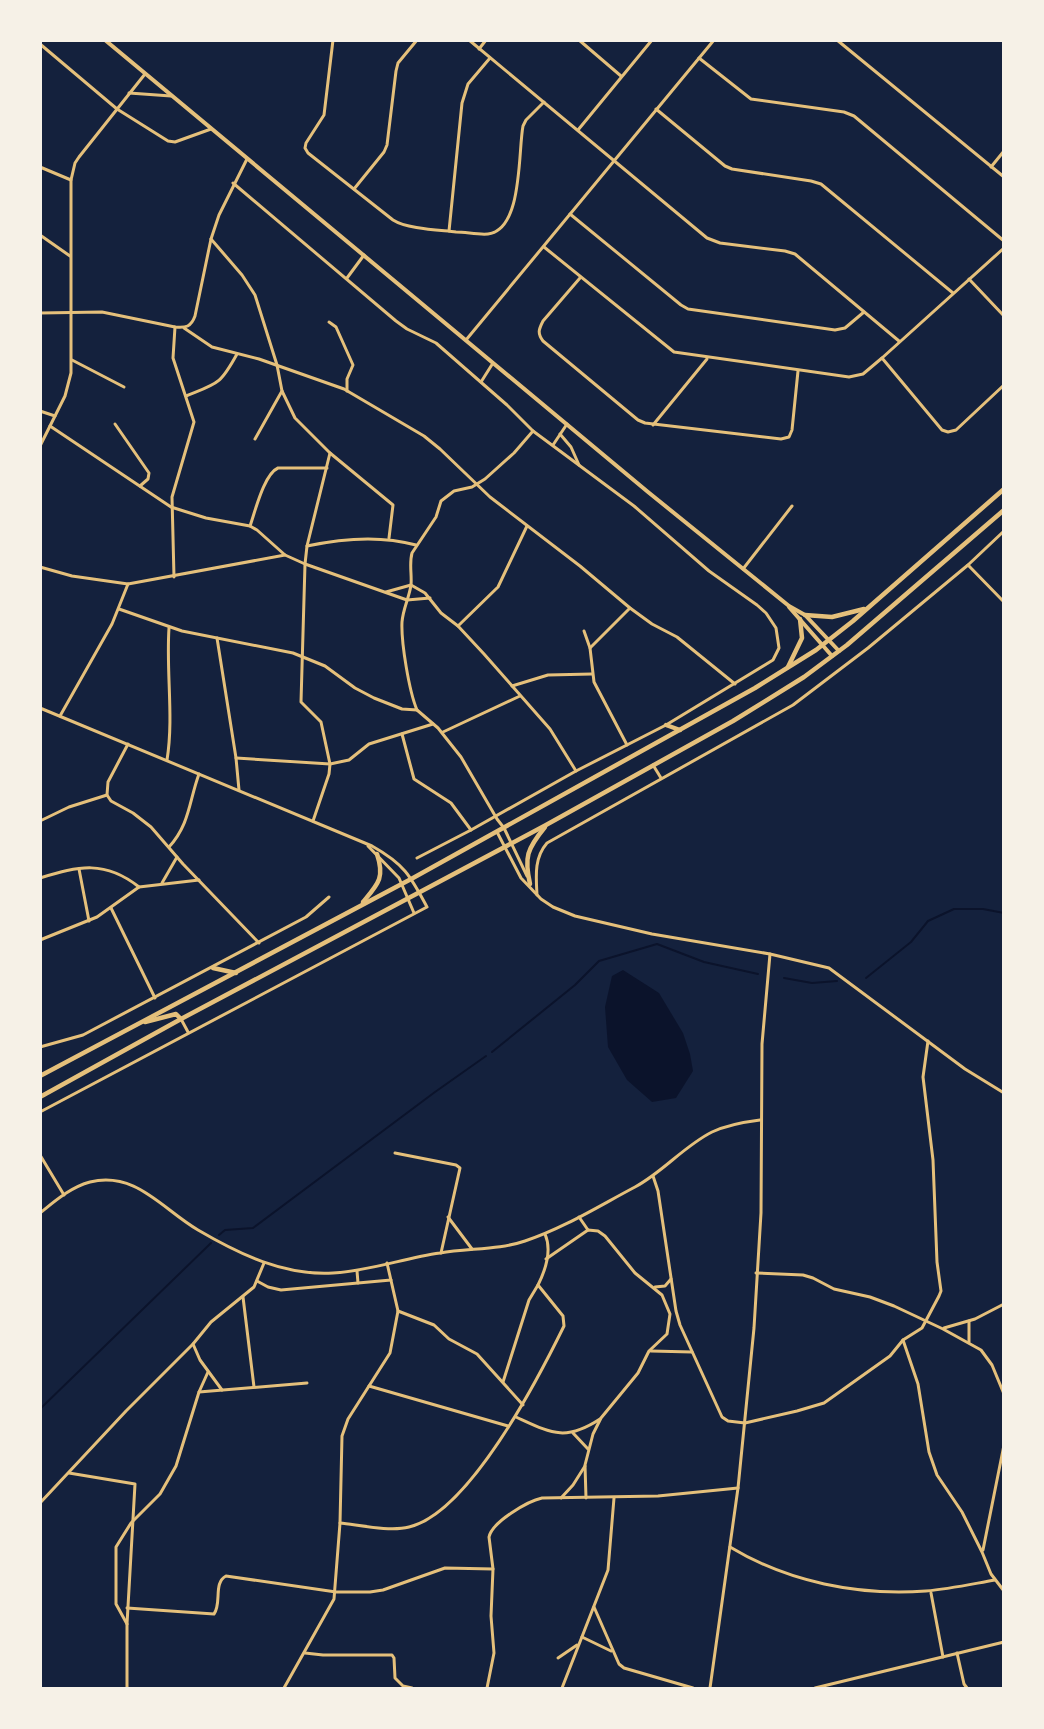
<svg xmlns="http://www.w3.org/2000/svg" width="1044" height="1729" font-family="Barlow,sans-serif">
	<rect width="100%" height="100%" fill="#14213d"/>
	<polygon fill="#0b132b" points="623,970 659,993 683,1033 690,1054 693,1071 676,1098 652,1102 627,1080 608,1047 605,1007 612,976"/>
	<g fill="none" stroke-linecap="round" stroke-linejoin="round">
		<g stroke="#0b132b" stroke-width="2">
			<polyline points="784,978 812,983 837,981"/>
			<polyline points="866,978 911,942 928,921 954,909 983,909 1004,913"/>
			<polyline points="492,1052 575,985 599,961 657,944 704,962 758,974"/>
			<polyline points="219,1235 225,1230 253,1228 435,1092 486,1056"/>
			<polyline points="40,1409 211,1243"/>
		</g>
		<g stroke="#e5c07b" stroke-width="3">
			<path d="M333 40 324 115 306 143 305 148 308 153 393 220C407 229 439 230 456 232 466 232 478 235 488 234 523 230 518 151 523 126L526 120 544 102"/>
			<polyline points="469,40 707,238 720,243 785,251 795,254 899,341"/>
			<polyline points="579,40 621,76"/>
			<polyline points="837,40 1004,177"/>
			<polyline points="40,44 117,109 168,141 175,142 211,129"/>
			<polyline points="479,49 486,40"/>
			<polyline points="699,58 751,99 844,112 854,116 1004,241"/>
			<polyline points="129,93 171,96"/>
			<polyline points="656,109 725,166 732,169 811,181 821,184 953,293"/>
			<polyline points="578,130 652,40"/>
			<polyline points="40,167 71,180"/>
			<polyline points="991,167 1004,151"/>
			<polyline points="233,183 396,321 407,329 436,343 507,405 533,431 634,506 709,571 757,605 766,613 776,628 779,648 773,660 666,725 576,771 471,830 417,858"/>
			<polyline points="354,189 384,152 387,145 396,71 398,63 417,40"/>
			<polyline points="570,214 681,305 688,309 835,330 845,328 864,312"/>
			<polyline points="449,231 462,103 468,84 490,58"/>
			<polyline points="40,235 70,256"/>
			<polyline points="211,239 242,275 255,295 277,365 282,391 295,418 330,453 393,505 389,538"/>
			<polyline points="544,247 674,352 849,377 863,374 882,358 1004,248"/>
			<polyline points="347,278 364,255"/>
			<path d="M580 278 543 321C539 329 537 333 543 341L638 420 645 423 781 439 789 437 792 430 798 371"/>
			<polyline points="969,279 1004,316"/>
			<path d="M40 313 102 312 175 327C186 328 191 327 195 316L211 239 219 215 247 159"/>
			<polyline points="329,322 336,327 353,365 347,379 347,391"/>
			<polyline points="184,328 212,347 259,359 344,389 424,436 440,449 490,497 580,566 630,608 652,624 677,637 735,684"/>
			<polyline points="882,358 942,430 948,432 956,430 1004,385"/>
			<polyline points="72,360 124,387"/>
			<polyline points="481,382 493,363"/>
			<path d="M186 396C218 383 220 385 237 354"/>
			<polyline points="40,411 55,416"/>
			<polyline points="115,424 149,473 148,479 140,486"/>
			<polyline points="653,425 707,359"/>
			<path d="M50 426 171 507 206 518 250 526C255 512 264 474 278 468H327"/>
			<polyline points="560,434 571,447 579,465"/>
			<polyline points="255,439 282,391"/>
			<polyline points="553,445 567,424"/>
			<polyline points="40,446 65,396 71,373 71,180 75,163 79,157 145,74"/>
			<polyline points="250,526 257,530 285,555 305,564 407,600 430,598"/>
			<path d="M307 546C344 538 380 535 416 545"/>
			<polyline points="968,565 1004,602"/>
			<polyline points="40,567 72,576 128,584 285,555"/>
			<polyline points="743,569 792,506"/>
			<polyline points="174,577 172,497 194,422 173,358 175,327"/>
			<polyline points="386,592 411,585 425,593 441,613 458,626 484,654 550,729 576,771"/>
			<path d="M119 609 182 631 293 653 325 666 355 688 374 698 402 709 417 710C409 691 401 642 402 622 403 609 409 598 411 585 412 574 409 564 412 553L436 517 441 501 454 491 472 487 485 479 514 453 533 431"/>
			<polyline points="458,626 498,587 527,526"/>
			<polyline points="584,631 590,648 594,682 627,745"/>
			<polyline points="217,638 236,758 239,790"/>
			<polyline points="590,648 630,608"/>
			<polyline points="512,686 548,675 592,674"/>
			<path d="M40 708 372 846C404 864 410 875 427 907L40 1112"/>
			<polyline points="417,710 438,728 461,757 497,819 504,828"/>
			<polyline points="60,716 112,624 128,584"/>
			<polyline points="443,732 520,696"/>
			<polyline points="402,734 414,779 451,803 471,830"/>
			<polyline points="128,744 108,782 107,795 111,801 133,813 151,827 183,864 259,943"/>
			<polyline points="236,758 330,764 349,760 369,744 433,724"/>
			<path d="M167 760C174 717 166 672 169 628"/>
			<polyline points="653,765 661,778"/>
			<polyline points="40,821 69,807 107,795"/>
			<polyline points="313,821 329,774 330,764 321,722 301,702 305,564 307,546 330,453"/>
			<polyline points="368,846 399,878 414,913"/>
			<path d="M169 847C190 824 189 801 199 774"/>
			<polyline points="79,869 89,921"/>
			<path d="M40 878C79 866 105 860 139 887"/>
			<polyline points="162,883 177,857"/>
			<path d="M537 895C536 876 534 858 547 843L793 705 868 648 968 565 1004 531"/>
			<polyline points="111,908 155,998"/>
			<polyline points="40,940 97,917 139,887 199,880"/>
			<polyline points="181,1019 188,1032"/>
			<polyline points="40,1047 83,1035 306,917 329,897"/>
			<polyline points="395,1153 456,1165 460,1168 441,1253"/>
			<polyline points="40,1155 64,1195"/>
			<polyline points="653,1176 658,1191 676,1311 680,1325 722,1417 728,1421 745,1423 797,1411 824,1403 890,1356 903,1340 922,1328 939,1296 941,1291 937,1262 933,1160 923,1077 928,1041"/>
			<path d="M40 1213C55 1201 71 1187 90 1182 136 1171 162 1209 198 1230 239 1254 284 1276 333 1273 370 1271 404 1258 440 1253 468 1248 499 1250 525 1241 564 1228 599 1206 635 1187 663 1172 684 1146 712 1132 727 1125 744 1122 760 1120"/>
			<polyline points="448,1217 472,1249"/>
			<polyline points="579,1217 588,1230"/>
			<polyline points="546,1259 588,1230 598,1231 605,1236 635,1273 662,1295 670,1314 667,1334 649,1351 638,1373 601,1418 593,1434 585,1465 586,1498"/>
			<polyline points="357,1271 358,1283"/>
			<polyline points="756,1273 803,1275 813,1278 834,1289 870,1297 894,1306 943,1329 981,1350 992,1365 1004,1394"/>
			<polyline points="257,1281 268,1287 281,1290 391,1280"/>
			<polyline points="655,1287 665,1286 671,1279"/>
			<polyline points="243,1297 254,1387"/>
			<polyline points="398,1311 434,1325 449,1339 477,1354 523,1405"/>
			<polyline points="969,1321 969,1342"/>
			<polyline points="944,1328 975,1319 1004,1304"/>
			<polyline points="903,1340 918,1384 929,1452 937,1475 962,1512 982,1552 991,1574 1004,1591"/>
			<polyline points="193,1344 200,1360 222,1390"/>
			<polyline points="651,1351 692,1352"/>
			<polyline points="503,1382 529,1300 538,1285"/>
			<polyline points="369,1386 508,1426"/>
			<polyline points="199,1392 307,1383"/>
			<path d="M516 1417C551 1433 565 1442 600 1419"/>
			<polyline points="573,1433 588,1449"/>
			<polyline points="69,1473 135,1484 127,1624 127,1688"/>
			<polyline points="561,1498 573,1485 585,1466"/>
			<polyline points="40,1503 126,1411 193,1344 211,1322 254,1287 264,1263"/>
			<path d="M340 1523C359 1525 390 1532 409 1527 469 1513 538 1379 564 1326L563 1316 538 1285C545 1271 552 1250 545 1234"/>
			<path d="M730 1547C788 1582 858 1596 926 1591 949 1589 972 1584 995 1580"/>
			<polyline points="983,1550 1004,1445"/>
			<polyline points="931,1593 943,1657"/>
			<polyline points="594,1607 619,1664 624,1668 693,1688"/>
			<path d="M127 1608 214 1614C222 1603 213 1583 226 1576L336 1592H370L383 1590 445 1568 493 1569"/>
			<polyline points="127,1624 116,1604 116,1547 131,1523 160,1494 176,1466 199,1392 208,1372"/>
			<polyline points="582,1637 611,1651"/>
			<polyline points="305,1653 323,1655 392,1655 394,1658 395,1678 403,1686 412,1688"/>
			<polyline points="957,1653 964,1684 967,1688"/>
			<polyline points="558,1658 577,1645"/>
			<polyline points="284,1688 334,1599 340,1523 342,1436 348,1419 390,1353 398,1311 387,1263"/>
			<path d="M487 1688 494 1653 491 1616 493 1569 489 1537C492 1522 528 1501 542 1498L658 1496 738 1488"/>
			<polyline points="562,1688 608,1570 614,1498"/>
			<polyline points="815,1688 1004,1642"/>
		</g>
		<g stroke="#e5c07b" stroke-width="3">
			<polyline points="466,340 714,40"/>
			<polyline points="504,828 527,876"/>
			<polyline points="497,832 521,878 541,899 553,907 575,916 652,934 770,954 829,968 965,1069 1004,1093"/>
			<polyline points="710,1688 738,1488 754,1328 761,1213 762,1044 770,954"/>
		</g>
		<g stroke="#e5c07b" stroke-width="4">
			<polyline points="105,40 648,492 789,606 805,615 839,651"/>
			<polyline points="789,607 832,656"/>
		</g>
		<g stroke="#e5c07b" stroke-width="4.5">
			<polyline points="805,615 832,617 864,609"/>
			<polyline points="788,667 802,638 800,619"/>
			<polyline points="666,725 680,730"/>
			<path d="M530 884C524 857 527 849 545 827"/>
			<path d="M363 902C378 884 385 878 377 854"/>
			<polyline points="213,968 236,973"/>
			<polyline points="145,1022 176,1014 181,1019"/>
			<polyline points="40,1076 413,878 755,688 816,650 853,621 1004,489"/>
			<polyline points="40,1097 181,1019 546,825 733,721 804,677 847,645 1004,510"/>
		</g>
	</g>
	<rect width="1044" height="1729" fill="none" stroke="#f6f1e7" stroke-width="84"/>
</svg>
